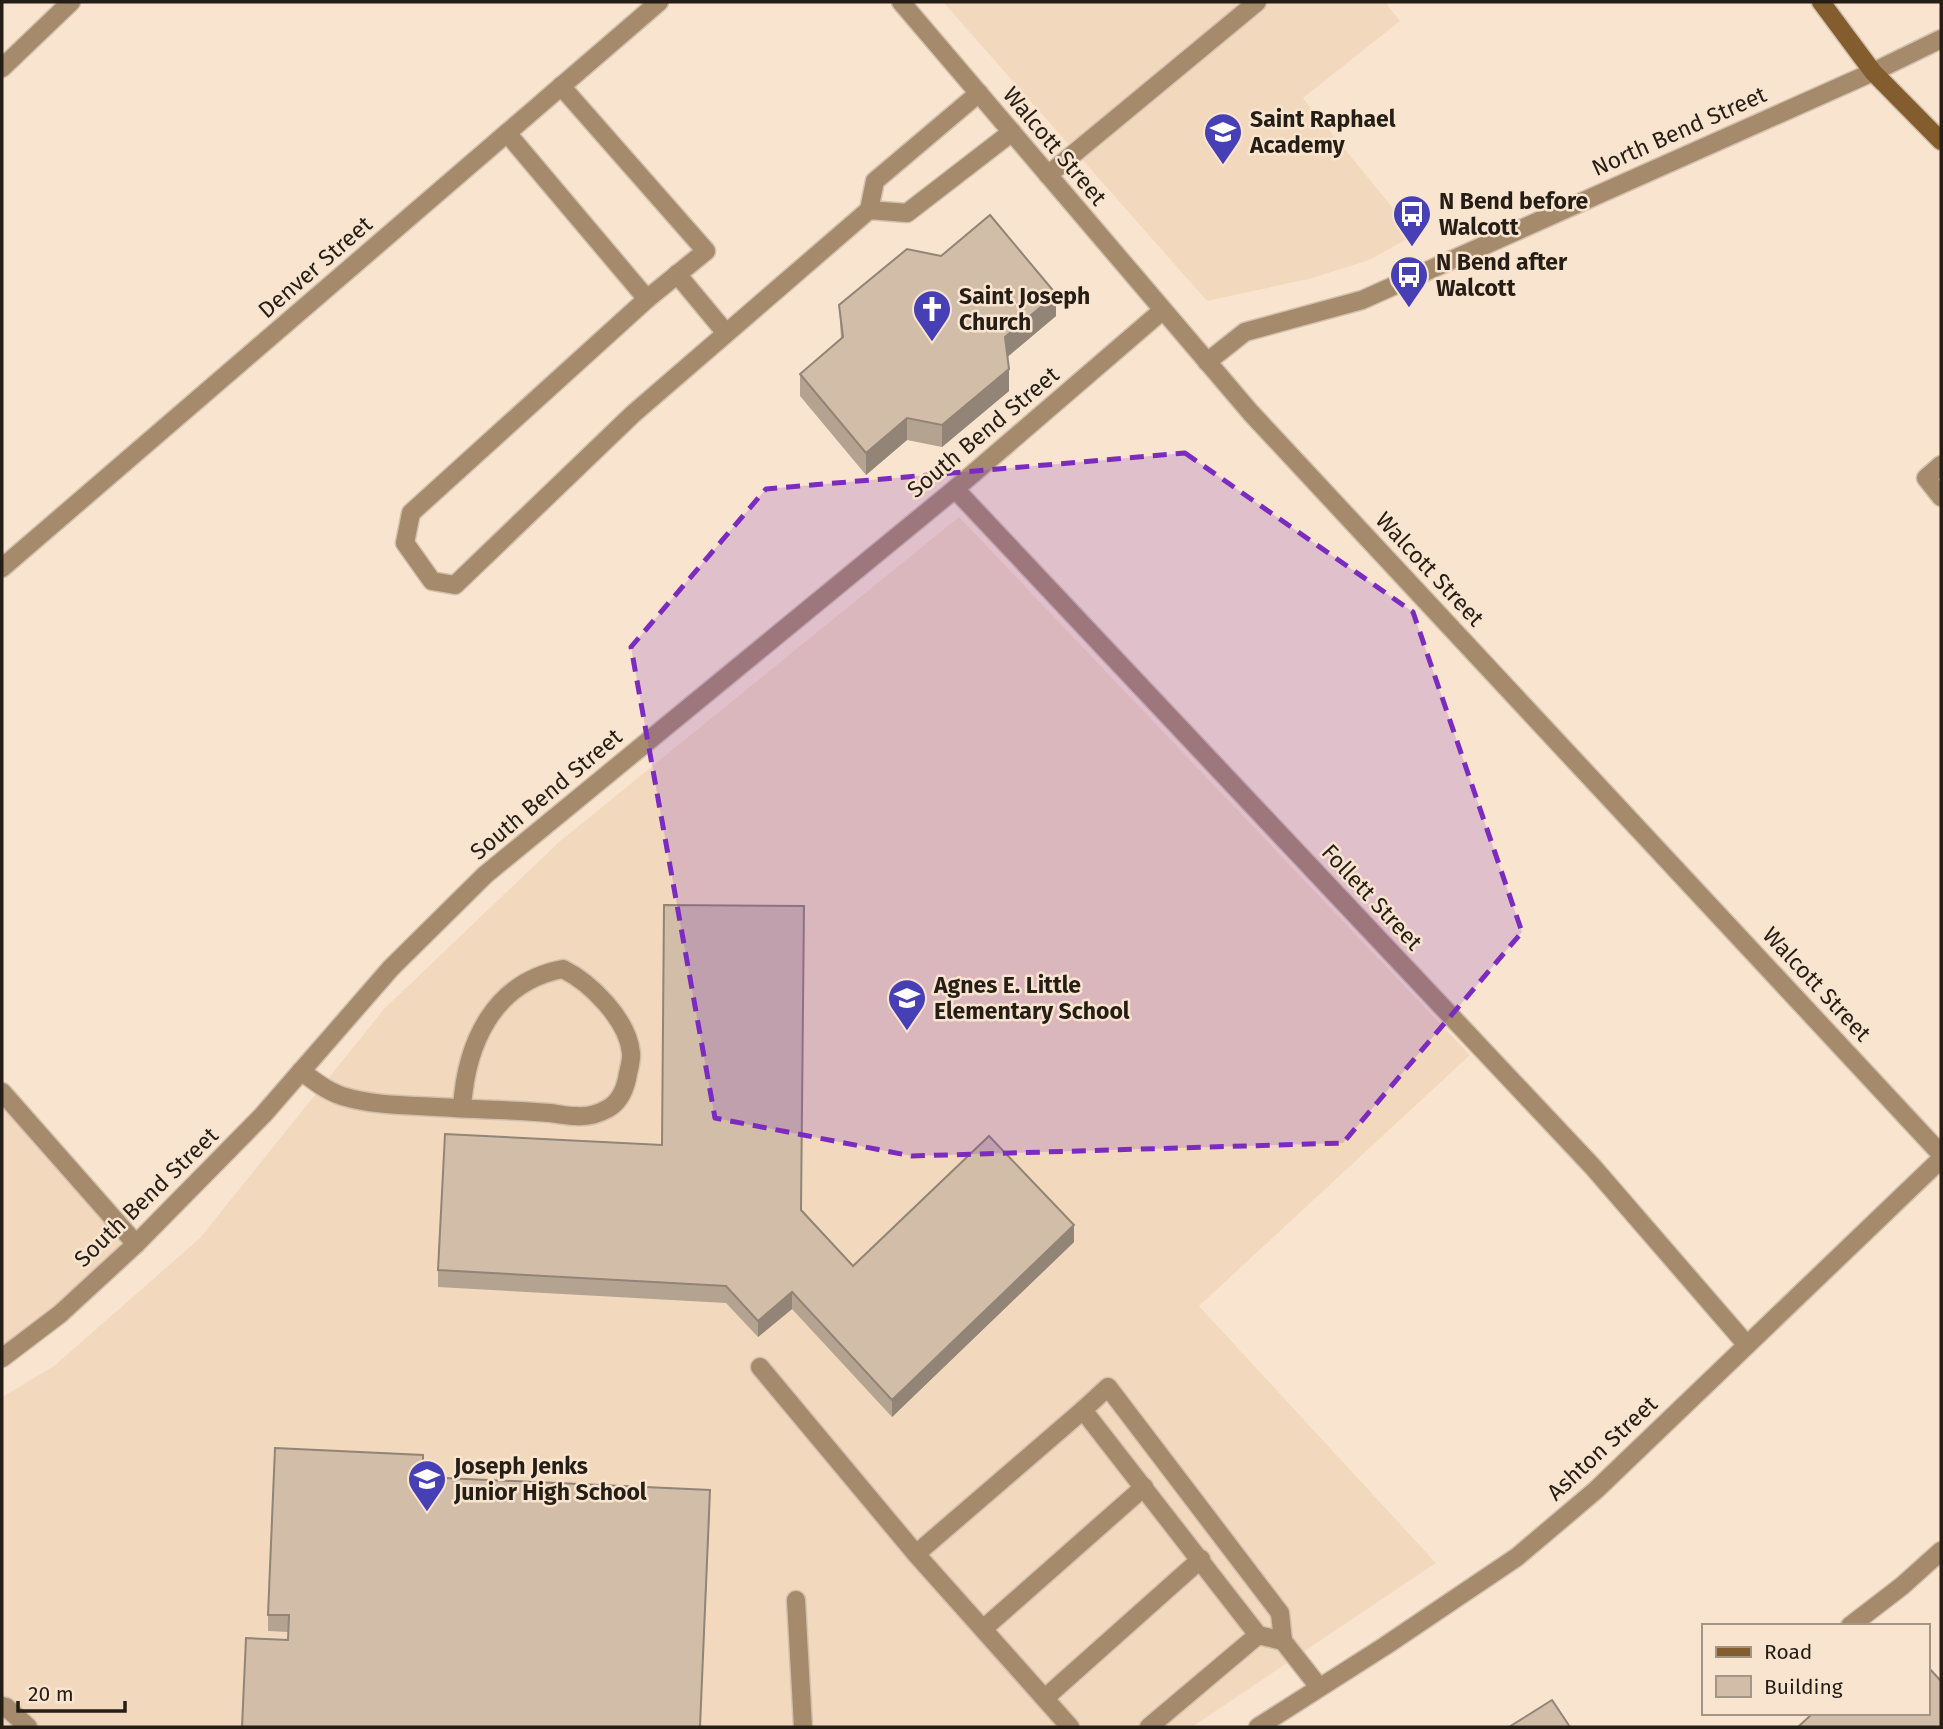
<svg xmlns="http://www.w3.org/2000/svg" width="1943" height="1729" font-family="'Fira Sans',sans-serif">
	<rect width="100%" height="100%" fill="#f9e5cf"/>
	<g fill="#f2d9bd">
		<polygon points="943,2 1385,2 1400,21 1303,98 1415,235 1369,260 1313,278 1207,301"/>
		<polygon points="959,517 1470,1055 1199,1306 1436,1563 1192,1727 2,1727 2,1397 54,1366 200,1238 384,1009 559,842"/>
		<polygon points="2,1104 130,1247 2,1357"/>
	</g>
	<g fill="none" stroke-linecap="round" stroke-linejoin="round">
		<defs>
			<g id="service">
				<polyline points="561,86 706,251 647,299"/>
				<polyline points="507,133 647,299 411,513 405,543 432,581 455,585 633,414 869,210 907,213 1012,132"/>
				<polyline points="1048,175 1257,2"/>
				<polyline points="869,210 875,181 979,93"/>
				<polyline points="677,274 726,333"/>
				<polyline points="1941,465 1926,478 1941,497"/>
				<path d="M301 1071C314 1081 327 1091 342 1096 377 1107 418 1105 454 1108 486 1110 518 1110 550 1113 559 1114 567 1116 576 1116 586 1117 598 1114 607 1109 619 1103 624 1092 627 1079 628 1071 632 1061 631 1053 628 1020 591 983 563 969 493 982 466 1044 462 1108"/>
				<polyline points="760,1367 916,1554"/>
				<polyline points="1083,1410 1108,1387 1280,1613 1283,1641"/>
				<polyline points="796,1600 803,1727"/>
				<polyline points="1850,1626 1902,1586 1941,1551"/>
				<polyline points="983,1629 1144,1487"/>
				<polyline points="1045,1698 1201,1559"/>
				<polyline points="2,1706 6,1707 28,1727"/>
				<polyline points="1070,1727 916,1554 1083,1410 1258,1635 1283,1641 1319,1687"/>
				<polyline points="1149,1727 1258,1635"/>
			</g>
			<g id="minor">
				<polyline points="2,68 71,2"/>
				<polyline points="955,489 1593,1167 1747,1345"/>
				<polyline points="2,568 659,2"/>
				<polyline points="2,1092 136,1244"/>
				<polyline points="1258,1727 1385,1646 1517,1557 1596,1490 1941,1159"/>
			</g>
			<g id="tertiary">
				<polyline points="901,2 1251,413 1941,1154"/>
				<polyline points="1207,362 1245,332 1362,300 1873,72 1941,39"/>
				<polyline points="2,1358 60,1314 136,1244 263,1115 391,968 485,875 955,489 1163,310"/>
			</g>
			<polyline id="secondary" points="1821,2 1873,72 1941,141"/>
		</defs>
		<use href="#service" stroke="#d3c1ae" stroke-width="21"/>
		<use href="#minor" stroke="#d3c1ae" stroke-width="21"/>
		<use href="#tertiary" stroke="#d3c1ae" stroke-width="21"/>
		<use href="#secondary" stroke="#d3c1ae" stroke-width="21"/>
		<use href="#service" stroke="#a58a6c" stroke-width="18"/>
		<use href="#minor" stroke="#a58a6c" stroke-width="18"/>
		<use href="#tertiary" stroke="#a58a6c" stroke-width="18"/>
		<use href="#secondary" stroke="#835d2e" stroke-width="18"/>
	</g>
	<g fill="#b4a390">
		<polygon points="839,305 1056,316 1007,357 1009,391 942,447 907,440 866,475 800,396 800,374 841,339"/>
		<polygon points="802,1210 853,1266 1074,1242 892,1417 792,1309 758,1337 726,1303 438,1287 438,1270"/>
		<polygon points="423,1477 710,1506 288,1640 288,1632 268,1631 268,1615"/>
	</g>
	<g fill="#928476">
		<polygon points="1056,294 1056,316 1005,359 1005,337"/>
		<polygon points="1009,369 1009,391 942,447 942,425"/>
		<polygon points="907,418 907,440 866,475 866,453"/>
		<polygon points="1074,1225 1074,1242 892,1417 892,1400"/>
		<polygon points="792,1292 792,1309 758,1337 758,1321"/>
		<polygon points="710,1490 710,1506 700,1727"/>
	</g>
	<g fill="#d1bda8" stroke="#928476" stroke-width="2">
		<polygon points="990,215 1056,294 1005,337 1009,369 942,425 907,418 866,453 800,374 843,337 839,305 907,249 941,256"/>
		<polygon points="664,905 804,906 801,1210 853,1266 989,1136 1074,1225 892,1400 792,1292 758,1321 726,1286 438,1270 445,1134 662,1145"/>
		<polygon points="275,1448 423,1455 423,1477 710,1490 700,1727 242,1727 246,1638 288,1640 289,1615 268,1615"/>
		<polygon points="1927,1666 1941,1681 1941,1727 1798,1727 1813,1713 1927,1713"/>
		<polygon points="1552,1700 1570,1727 1509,1727"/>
	</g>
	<path fill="#7b2cbf" fill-opacity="0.2" stroke="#7b2cbf" stroke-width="5" stroke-dasharray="14 9" stroke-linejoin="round" d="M1185 453 1413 612 1522 932 1343 1143 912 1156 715 1118 631 647 766 489Z"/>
	<defs>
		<symbol id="school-pin" viewBox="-11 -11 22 30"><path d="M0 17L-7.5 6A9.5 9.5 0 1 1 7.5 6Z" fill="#473fb5" stroke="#f9e5cf"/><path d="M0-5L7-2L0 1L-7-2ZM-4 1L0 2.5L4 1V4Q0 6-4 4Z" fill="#fff"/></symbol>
		<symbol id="bus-pin" viewBox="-11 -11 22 30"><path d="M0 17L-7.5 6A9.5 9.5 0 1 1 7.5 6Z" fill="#473fb5" stroke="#f9e5cf"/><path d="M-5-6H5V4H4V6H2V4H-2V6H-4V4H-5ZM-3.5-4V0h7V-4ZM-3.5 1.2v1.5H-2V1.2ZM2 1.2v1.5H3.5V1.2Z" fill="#fff"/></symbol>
		<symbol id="church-pin" viewBox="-11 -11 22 30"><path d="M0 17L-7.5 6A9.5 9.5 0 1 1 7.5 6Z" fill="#473fb5" stroke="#f9e5cf"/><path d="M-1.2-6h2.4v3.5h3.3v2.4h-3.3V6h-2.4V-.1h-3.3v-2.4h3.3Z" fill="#fff"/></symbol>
	</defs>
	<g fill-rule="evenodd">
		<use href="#school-pin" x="1201" y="110" width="44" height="60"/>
		<use href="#bus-pin" x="1390" y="192" width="44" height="60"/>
		<use href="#bus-pin" x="1387" y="253" width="44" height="60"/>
		<use href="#church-pin" x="910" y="287" width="44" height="60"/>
		<use href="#school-pin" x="885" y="976" width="44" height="60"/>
		<use href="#school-pin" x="405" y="1457" width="44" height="60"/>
	</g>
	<g text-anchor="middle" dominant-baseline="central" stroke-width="5" stroke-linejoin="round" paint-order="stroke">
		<g font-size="23" font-weight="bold" fill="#251e16" stroke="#f9e5cf" text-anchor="start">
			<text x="1250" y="119">Saint Raphael<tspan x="1250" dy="26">Academy</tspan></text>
			<text x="1439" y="201">N Bend before<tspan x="1439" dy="26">Walcott</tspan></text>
			<text x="1436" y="262">N Bend after<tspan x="1436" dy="26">Walcott</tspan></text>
			<text x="959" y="296">Saint Joseph<tspan x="959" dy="26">Church</tspan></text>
			<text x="934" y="985">Agnes E. Little<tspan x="934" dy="26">Elementary School</tspan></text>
			<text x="454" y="1466">Joseph Jenks<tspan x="454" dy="26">Junior High School</tspan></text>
		</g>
		<g font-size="23" fill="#251e16" stroke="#f9e5cf">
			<text transform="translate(1679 131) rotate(-24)">North Bend Street</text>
			<text transform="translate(1055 146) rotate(50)">Walcott Street</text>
			<text transform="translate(315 267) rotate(-41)">Denver Street</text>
			<text transform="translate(983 432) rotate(-40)">South Bend Street</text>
			<text transform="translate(1430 569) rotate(47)">Walcott Street</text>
			<text transform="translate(546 794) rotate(-40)">South Bend Street</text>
			<text transform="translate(1372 897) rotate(47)">Follett Street</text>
			<text transform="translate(1817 984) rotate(47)">Walcott Street</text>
			<text transform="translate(146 1197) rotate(-44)">South Bend Street</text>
			<text transform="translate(1602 1448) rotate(-43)">Ashton Street</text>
		</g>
	</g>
	<rect width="1943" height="1729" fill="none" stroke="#251e16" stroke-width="7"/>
	<rect x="1702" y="1624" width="228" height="91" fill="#f9e5cf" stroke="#a49585" stroke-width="2"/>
	<rect x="1716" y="1647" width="35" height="10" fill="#835d2e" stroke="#a49585" stroke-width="2"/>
	<text x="1764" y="1659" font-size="21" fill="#251e16">Road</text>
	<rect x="1716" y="1676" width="35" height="21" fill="#d1bda8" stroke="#a49585" stroke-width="2"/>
	<text x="1764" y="1694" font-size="21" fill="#251e16">Building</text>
	<path d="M18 1701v10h107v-10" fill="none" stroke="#251e16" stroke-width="3.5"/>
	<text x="28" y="1701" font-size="21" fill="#251e16" stroke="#f9e5cf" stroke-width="5" paint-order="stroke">20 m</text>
</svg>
